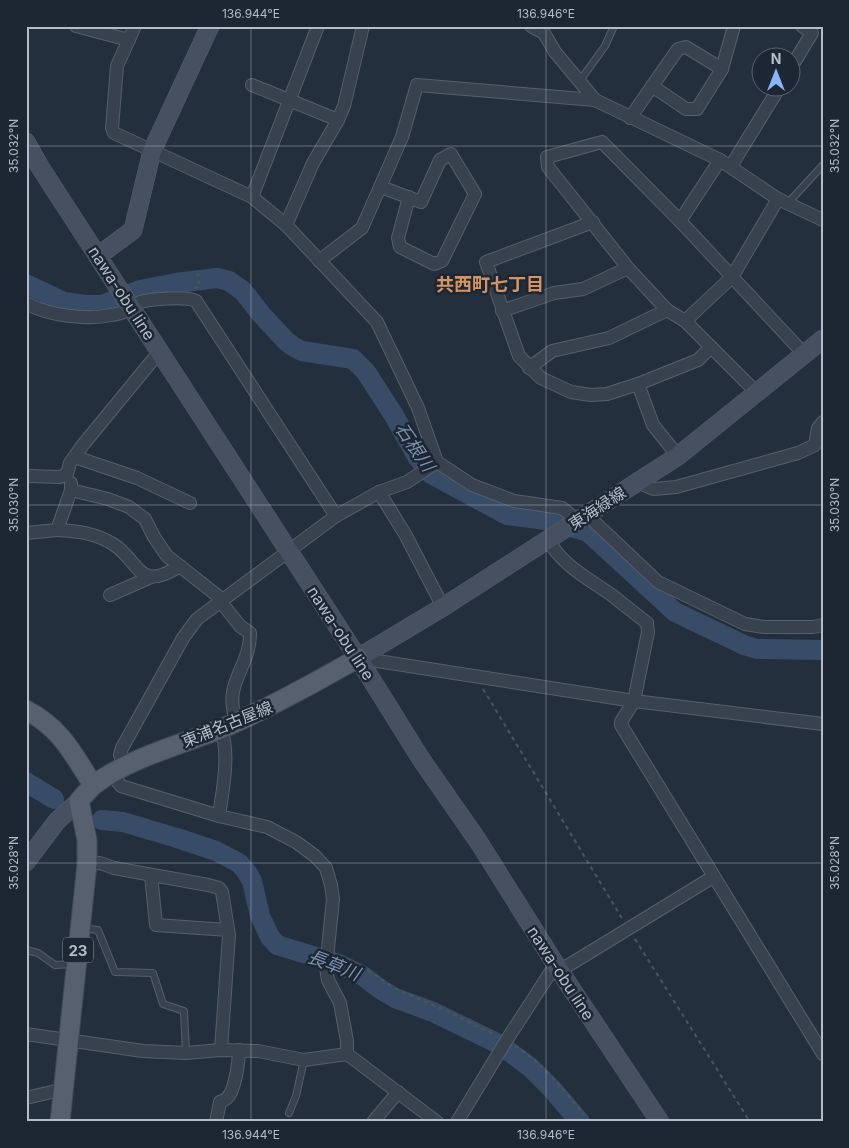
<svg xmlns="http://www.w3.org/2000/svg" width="849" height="1148" font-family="Inter,'Noto Sans JP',sans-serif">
	<rect width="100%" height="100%" fill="#242f3e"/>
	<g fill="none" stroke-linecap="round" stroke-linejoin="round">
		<g stroke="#394c67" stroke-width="20">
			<polyline points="26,284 64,302 85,305 102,305 140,290 176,283 217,278 229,281 243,291 261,314 286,341 294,347 302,351 353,359 366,372 393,414 418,458 431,474 507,515 546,520 588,532 675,612 744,645 757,649 823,650"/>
			<polyline points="26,782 54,799"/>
			<polyline points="102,820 123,822 177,838 216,851 239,863 246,871 252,881 260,916 270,937 277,945 339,964 363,976 380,989 395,998 433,1012 499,1044 530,1067 553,1090 580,1122"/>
		</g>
		<defs>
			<g id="lane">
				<polyline points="579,82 605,46 614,26"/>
				<polyline points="788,203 823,165"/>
				<polyline points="82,928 98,930 115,972 153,973 163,1004 184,1011 186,1053"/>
				<polyline points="26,950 38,953 55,965 73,964"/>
				<polyline points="289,1113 296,1096 304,1060"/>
			</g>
			<g id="street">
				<polyline points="76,26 129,40"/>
				<polyline points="135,26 117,66 112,128 114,133 252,197 286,225 377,322 418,408 437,462 472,485 514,501 562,508 577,520"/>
				<polyline points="531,26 544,33 555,52 595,100 720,160 778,199 823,220"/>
				<polyline points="792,66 812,33 802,26"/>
				<polyline points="252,85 338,120"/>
				<polyline points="652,86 686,109 697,109 722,69 734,26"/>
				<polyline points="630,118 678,49 686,47 722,69"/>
				<polyline points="731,166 779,88"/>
				<polyline points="381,187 421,202 440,160 451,154 475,194 442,261 434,264 400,247 398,238 409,197"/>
				<polyline points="252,197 318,26"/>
				<polyline points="680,221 720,160"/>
				<polyline points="593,222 486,262 519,356 541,378 571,392 591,395 607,394 638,384 698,360 711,347"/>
				<polyline points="286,225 313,163 338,120 344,106 363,26"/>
				<polyline points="319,261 362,228 402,137 417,85 595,100"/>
				<path d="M26 303C48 316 87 320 112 315 118 314 125 312 130 309 134 307 136 303 140 302 151 299 186 296 196 301L336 516"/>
				<polyline points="502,311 554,293 583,289 628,268"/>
				<polyline points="685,321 732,277 778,199"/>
				<polyline points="529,368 552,351 609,338 667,310"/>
				<polyline points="638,384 653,425 678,456"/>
				<polyline points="757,393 685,321 667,310 628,268 548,167 547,157 602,142 680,221 805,355"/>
				<polyline points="75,457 137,478 190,503"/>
				<polyline points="67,474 70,463 82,446 160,351"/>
				<polyline points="26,476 60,477 67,474"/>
				<polyline points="641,479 646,486 654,489 676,487 798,453 815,445 818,428 823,422"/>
				<polyline points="71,490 108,499 129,507 145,519 154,537 167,556 223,600"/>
				<polyline points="379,492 407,482 437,462"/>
				<polyline points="586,514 658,582 745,624 764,627 813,627 823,625"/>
				<path d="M57 530C78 531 95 533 113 544 141 562 137 593 180 566"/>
				<polyline points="26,533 57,530 71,490 71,483"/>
				<path d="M548 540C563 566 589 579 613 596 624 605 636 614 647 623L648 632 634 701 621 722V725L823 1054"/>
				<polyline points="110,595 151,577"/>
				<path d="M221 602 240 626 250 633C251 667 221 684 237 722"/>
				<polyline points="358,658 634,701 823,724"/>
				<polyline points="125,766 120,755 122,748 183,638 197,619 336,516 379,492 405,534 443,607"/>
				<polyline points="112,774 121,786 219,816 267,827 296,842 315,856 326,868 331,885 333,899 326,968 328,980 340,1003 347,1041 347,1054"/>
				<path d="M219 816C223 788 230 755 221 728"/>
				<polyline points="87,864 100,863 114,868 208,885 219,888 222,892 229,935 221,1050"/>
				<polyline points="151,875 156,925 228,930"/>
				<polyline points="26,1034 143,1051 186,1053 221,1050 258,1051 304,1060 347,1054 437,1122"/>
				<polyline points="26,1098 64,1089"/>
				<path d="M216 1122 220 1102C223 1101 225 1100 227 1098 235 1091 239 1061 239 1050"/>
				<polyline points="373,1122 398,1092"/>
				<polyline points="457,1122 506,1041 550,973 569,965 713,877"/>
			</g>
			<g id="secondary">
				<polyline points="26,142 40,167 358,658 421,759 478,841 559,970 660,1122"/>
				<polyline points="98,256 133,230 152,151 210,26"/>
				<polyline points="358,658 443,607 678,456 823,339"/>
				<polyline points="26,862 57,821 79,801"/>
			</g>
			<g id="primary">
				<path d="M26 710C61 728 73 754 93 785"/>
				<path d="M60 1122 87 864V840L79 801C84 795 89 789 95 784 135 755 185 744 230 725 275 705 316 682 358 658"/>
			</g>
		</defs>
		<use href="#lane" stroke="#565f6c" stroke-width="8"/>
		<use href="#street" stroke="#565f6c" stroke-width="14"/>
		<use href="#secondary" stroke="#565f6c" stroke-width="19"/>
		<use href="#primary" stroke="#414a57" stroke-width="21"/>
		<g stroke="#44595c" stroke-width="2" stroke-dasharray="4 4" stroke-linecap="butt">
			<polyline points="194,288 199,287 198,274"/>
			<polyline points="483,689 623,920"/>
			<polyline points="635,939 750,1122"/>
			<polyline points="339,957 374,974 394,988 449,1012 495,1035"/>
			<path d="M515 1046C543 1063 564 1090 584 1115"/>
		</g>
		<use href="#lane" stroke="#38414e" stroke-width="6"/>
		<use href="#street" stroke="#38414e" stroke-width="12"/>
		<use href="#secondary" stroke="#465061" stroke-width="18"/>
		<use href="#primary" stroke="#56606e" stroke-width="19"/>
	</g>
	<path fill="none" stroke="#b4bcc9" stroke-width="1" stroke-opacity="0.45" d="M251 26V1122M546 26V1122M26 146H823M26 505H823M26 863H823"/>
	<g text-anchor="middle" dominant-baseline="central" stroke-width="5" stroke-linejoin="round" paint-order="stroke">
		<rect fill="#1d2633" stroke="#878f9c" stroke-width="1" x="63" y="937.5" width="30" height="25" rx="4"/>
		<g font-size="15" font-weight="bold" fill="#b4bcc9">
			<text x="78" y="950">23</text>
		</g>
		<g font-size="16" fill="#b4bcc9" stroke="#1d2633">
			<text transform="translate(122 293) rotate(57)">nawa-obu line</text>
			<text transform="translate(597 508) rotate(-33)">東海緑線</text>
			<text transform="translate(341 633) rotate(57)">nawa-obu line</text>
			<text transform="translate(227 724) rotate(-22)">東浦名古屋線</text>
			<text transform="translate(561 973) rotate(57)">nawa-obu line</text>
		</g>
		<g font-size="18" font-weight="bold" fill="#d59563" stroke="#1d2633">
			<text x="490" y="284">共西町七丁目</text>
		</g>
		<g font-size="18" font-style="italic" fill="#7c92b1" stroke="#1d2633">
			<text transform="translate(415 447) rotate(56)">石根川</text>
			<text transform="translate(334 965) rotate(21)">長草川</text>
		</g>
	</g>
	<rect width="849" height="1148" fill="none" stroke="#1d2633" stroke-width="55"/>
	<g transform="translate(776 72)"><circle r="24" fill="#1d2633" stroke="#59626f"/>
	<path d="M0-4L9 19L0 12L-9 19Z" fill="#8ab4f8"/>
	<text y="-8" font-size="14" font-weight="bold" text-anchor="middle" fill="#b4bcc9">N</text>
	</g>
	<rect x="28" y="28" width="794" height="1092" fill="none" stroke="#b4bcc9" stroke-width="2"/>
	<g font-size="12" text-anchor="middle" fill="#b4bcc9">
		<text x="251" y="18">136.944°E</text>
		<text x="546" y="18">136.946°E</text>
		<text transform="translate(14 146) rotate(-90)" y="4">35.032°N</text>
		<text transform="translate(835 146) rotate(-90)" y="4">35.032°N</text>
		<text transform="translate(14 505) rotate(-90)" y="4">35.030°N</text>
		<text transform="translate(835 505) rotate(-90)" y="4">35.030°N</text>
		<text transform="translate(14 863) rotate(-90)" y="4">35.028°N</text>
		<text transform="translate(835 863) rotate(-90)" y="4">35.028°N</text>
		<text x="251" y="1139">136.944°E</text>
		<text x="546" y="1139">136.946°E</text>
	</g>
</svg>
